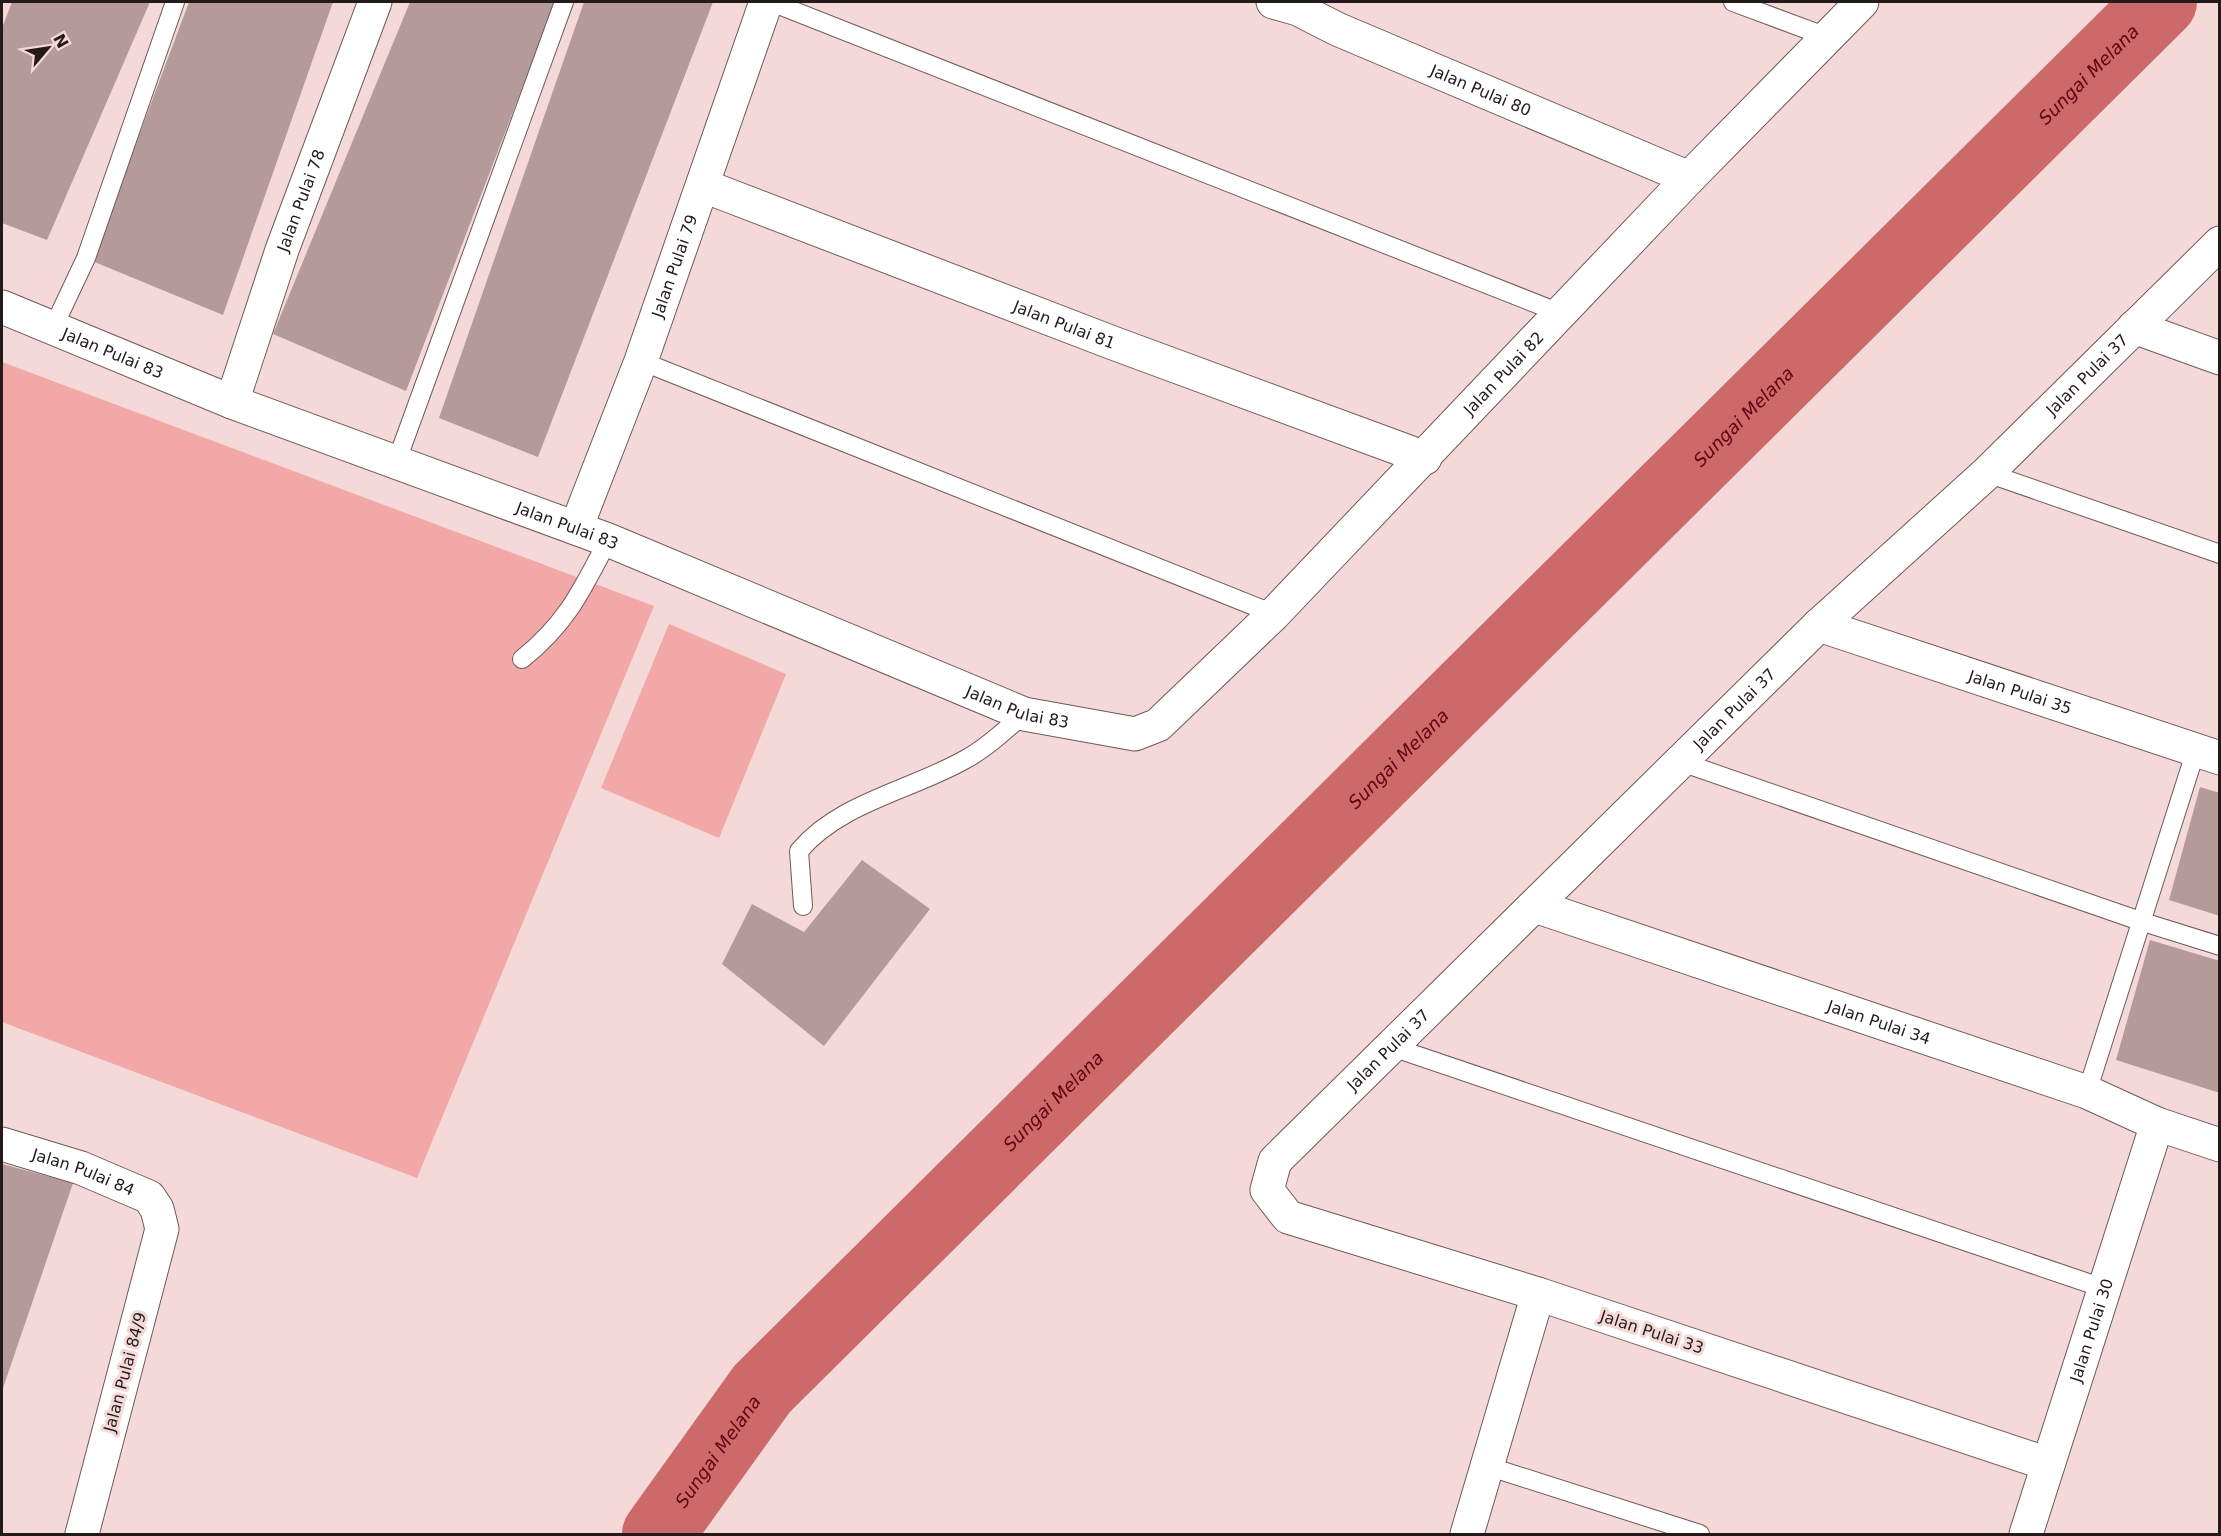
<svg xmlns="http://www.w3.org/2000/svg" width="2221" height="1536" font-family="'DejaVu Sans',sans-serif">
	<rect width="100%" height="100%" fill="#f4d9d8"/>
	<g fill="#f1a8a7">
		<polygon points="2,362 654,606 417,1178 2,1022"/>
		<polygon points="669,624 786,674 719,838 601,788"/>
	</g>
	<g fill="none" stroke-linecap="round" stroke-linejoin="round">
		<path stroke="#cc6a6a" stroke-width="72" id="s1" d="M658 1534 762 1389 2161 2"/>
	</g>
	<g fill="#b49a99">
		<polygon points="12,2 150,2 47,240 2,223 2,28"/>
		<polygon points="189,2 333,2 223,315 92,261"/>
		<polygon points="410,2 555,2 406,391 273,334"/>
		<polygon points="584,2 713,2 538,457 439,418"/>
		<polygon points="2200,787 2220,793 2220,916 2169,900"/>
		<polygon points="862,860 930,909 824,1046 722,964 752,904 804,932"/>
		<polygon points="2150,940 2220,961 2220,1093 2116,1060"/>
		<polygon points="2,1164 73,1183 2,1391"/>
	</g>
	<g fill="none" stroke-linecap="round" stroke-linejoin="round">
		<defs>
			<g id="service">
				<polyline points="771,2 1560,313"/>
				<polyline points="1733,2 1827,37"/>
				<polyline points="53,328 86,258 175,2"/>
				<polyline points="641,361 1274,614"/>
				<polyline points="396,463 564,2"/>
				<polyline points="1987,473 2220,554"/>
				<path d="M522 659C567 623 582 590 608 540"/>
				<polyline points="1681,762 2143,922 2220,946"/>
				<path d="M803 906 799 851C840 802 912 790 966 759 988 747 1005 730 1024 714"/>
				<polyline points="1392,1047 2106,1289"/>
				<polyline points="2087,1092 2196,750"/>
				<polyline points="1487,1466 1700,1534"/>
			</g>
			<g id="minor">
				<path id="s2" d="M1273 2 1298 9 1337 29 1689 178"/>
				<path id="s3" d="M704 186 1113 343 1425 458"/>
				<path id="s4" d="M2 307 232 402 608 540 1024 714 1135 734 1158 725 1274 614 1689 178 1862 2"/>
				<polyline points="2134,327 2220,358"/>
				<path id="s5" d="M232 402 282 250 375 2"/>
				<path id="s6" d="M576 528 641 361 766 2"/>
				<path id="s7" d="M1819 625 2220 758"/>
				<path id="s8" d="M1535 906 2087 1092 2157 1124 2220 1145"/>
				<path id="s9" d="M2 1144 81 1168 149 1197 157 1209 162 1229 82 1534"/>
				<path id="s10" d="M2048 1464 1538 1294 1288 1217 1267 1190 1275 1161 1819 625 1987 473 2220 243"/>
				<polyline points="1467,1534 1538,1294"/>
				<path id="s11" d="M2026 1534 2157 1124"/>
			</g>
		</defs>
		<use href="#service" stroke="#705958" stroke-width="20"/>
		<use href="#minor" stroke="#705958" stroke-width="35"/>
		<use href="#service" stroke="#fff" stroke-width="18"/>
		<use href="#minor" stroke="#fff" stroke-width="33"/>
	</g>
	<g text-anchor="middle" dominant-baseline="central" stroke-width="6" stroke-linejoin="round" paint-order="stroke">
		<g font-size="16" fill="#241a1a" stroke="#f4d9d8">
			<text stroke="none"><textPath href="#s2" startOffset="226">Jalan Pulai 80</textPath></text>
			<text stroke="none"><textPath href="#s5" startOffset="213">Jalan Pulai 78</textPath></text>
			<text stroke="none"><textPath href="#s6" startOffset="280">Jalan Pulai 79</textPath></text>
			<text stroke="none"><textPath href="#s3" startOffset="386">Jalan Pulai 81</textPath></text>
			<text stroke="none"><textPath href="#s4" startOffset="120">Jalan Pulai 83</textPath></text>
			<text stroke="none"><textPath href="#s4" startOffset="1731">Jalan Pulai 82</textPath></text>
			<text stroke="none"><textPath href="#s10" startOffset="1994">Jalan Pulai 37</textPath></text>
			<text stroke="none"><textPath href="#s4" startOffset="606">Jalan Pulai 83</textPath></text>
			<text stroke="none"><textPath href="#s7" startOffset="212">Jalan Pulai 35</textPath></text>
			<text stroke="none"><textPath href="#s4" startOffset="1092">Jalan Pulai 83</textPath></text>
			<text stroke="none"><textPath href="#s10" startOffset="1508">Jalan Pulai 37</textPath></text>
			<text stroke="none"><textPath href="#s8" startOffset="363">Jalan Pulai 34</textPath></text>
			<text stroke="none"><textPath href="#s10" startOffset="1022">Jalan Pulai 37</textPath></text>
			<text stroke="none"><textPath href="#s9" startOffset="86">Jalan Pulai 84</textPath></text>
			<text stroke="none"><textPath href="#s11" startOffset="214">Jalan Pulai 30</textPath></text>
			<text transform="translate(1652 1332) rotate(18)">Jalan Pulai 33</text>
			<text transform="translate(125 1372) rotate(-75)">Jalan Pulai 84/9</text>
		</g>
		<g font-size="18" font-style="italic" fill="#610213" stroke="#f4d9d8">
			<text stroke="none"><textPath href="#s1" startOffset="2046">Sungai Melana</textPath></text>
			<text stroke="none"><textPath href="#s1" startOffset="1560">Sungai Melana</textPath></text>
			<text stroke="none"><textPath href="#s1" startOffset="1074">Sungai Melana</textPath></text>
			<text stroke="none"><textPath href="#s1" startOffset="588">Sungai Melana</textPath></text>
			<text stroke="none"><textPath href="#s1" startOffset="102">Sungai Melana</textPath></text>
		</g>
	</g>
	<rect width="2221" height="1536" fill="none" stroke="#241a1a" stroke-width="6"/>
	<g transform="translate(48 48) rotate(61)" stroke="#f4d9d8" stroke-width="4.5" paint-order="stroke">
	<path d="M0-4.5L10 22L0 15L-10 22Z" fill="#241a1a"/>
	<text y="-9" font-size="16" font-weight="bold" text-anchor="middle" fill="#241a1a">N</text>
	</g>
</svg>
